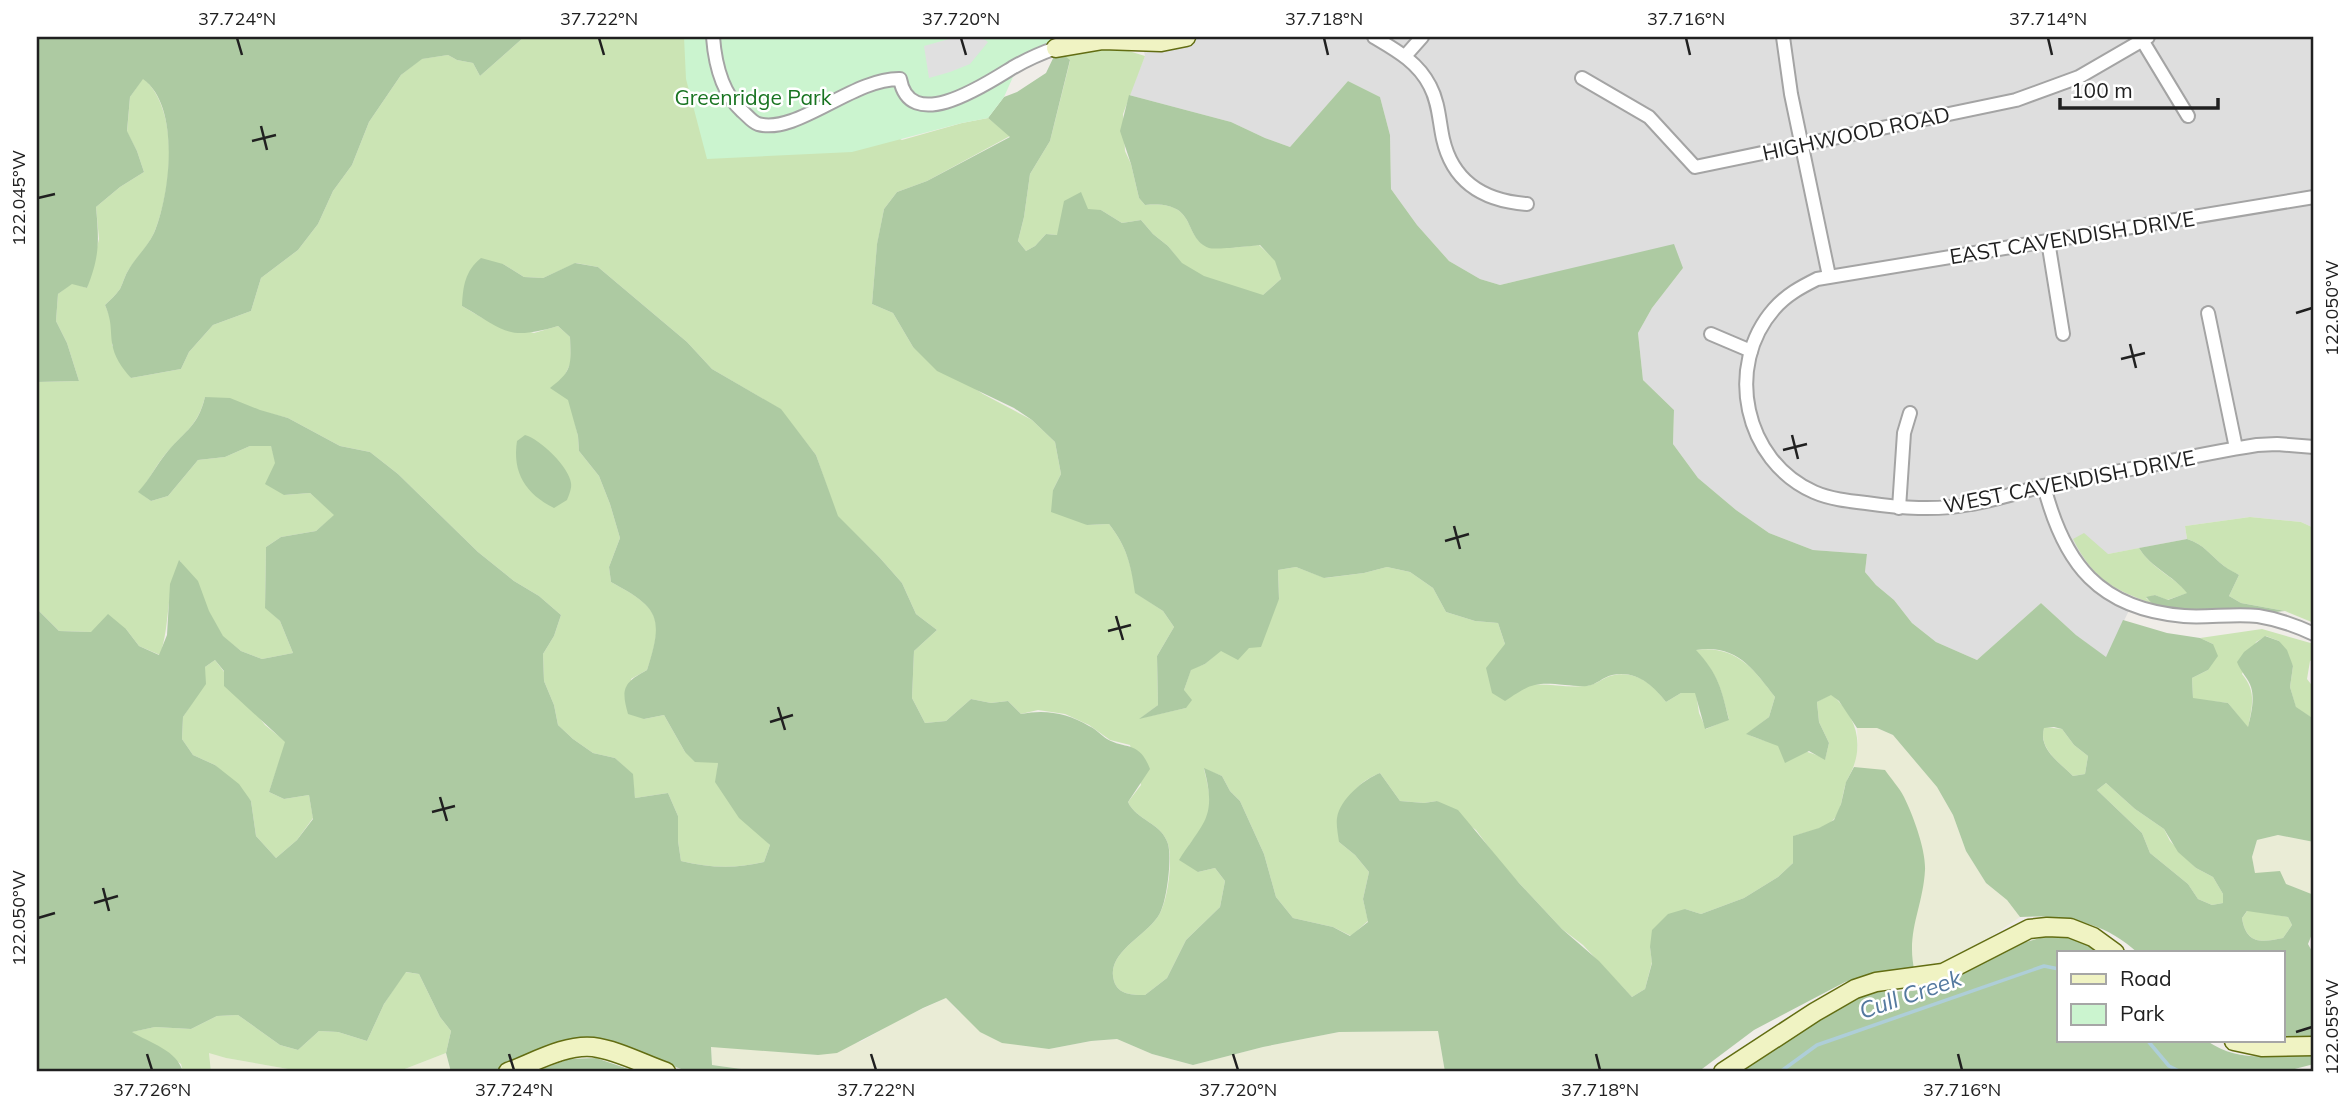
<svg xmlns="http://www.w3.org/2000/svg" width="2351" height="1109" font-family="Mulish,sans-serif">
	<rect width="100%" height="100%" fill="#f0ede8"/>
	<polygon fill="#dedede" points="1141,37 2314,37 2314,528 2301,522 2250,517 2185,526 2187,539 2108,554 2110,586 2135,598 2106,658 2076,635 2041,603 1977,660 1936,642 1912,623 1894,600 1876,585 1865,572 1867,554 1813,550 1769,533 1736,510 1698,478 1673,444 1674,410 1643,380 1638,333 1652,308 1683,268 1529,278 1500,285 1480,279 1449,261 1417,225 1391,189 1390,135 1380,97 1348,81 1290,147 1265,138 1231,122 1129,95 1145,56"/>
	<g fill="#eaecd6">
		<polygon points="1857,728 1877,728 1893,735 1937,787 1953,815 1966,851 1986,883 2007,900 2020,917 1983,942 1936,966 1915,973 1910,954 1911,939 1925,868 1885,771 1854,767 1858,747"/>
		<polygon points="2278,835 2314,842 2314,895 2255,873 2252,857 2257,840"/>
		<polygon points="946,998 959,1012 1049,1049 1091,1041 1117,1039 1152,1054 1193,1065 1263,1047 1339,1032 1438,1031 1445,1072 763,1072 712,1065 711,1046 818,1055 862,1041 900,1019"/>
		<polygon points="209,1052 226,1058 305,1072 211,1072"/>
		<polygon points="446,1053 451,1072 397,1072"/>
	</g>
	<g fill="#cbe4b4">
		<path d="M524 37H688L902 140 962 123 988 118 1010 136 927 181 897 192 884 209 877 245 872 304 893 313 913 347 983 394 1032 420 1055 442 1061 474 1053 490 1087 525 1109 524C1127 547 1131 565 1136 593L1163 611 1174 627 1157 656 1158 705 1141 718 1186 708 1184 690 1191 669 1205 664 1279 599 1278 570 1296 567 1325 578 1364 573 1387 567 1410 572 1433 588 1446 612 1475 621 1498 623 1505 644 1529 685C1548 683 1566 688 1585 686 1593 686 1602 679 1610 676 1635 669 1653 684 1666 702L1681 693H1696L1699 713 1706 729 1729 719C1720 687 1719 675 1695 650 1736 645 1753 668 1775 697L1769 717 1747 734C1772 746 1800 746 1825 759L1829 743 1819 722 1817 702 1831 694C1854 714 1864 739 1853 768 1851 773 1848 777 1846 783 1842 794 1842 810 1834 819 1826 829 1805 832 1794 836L1793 863 1778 877 1744 898 1701 914 1685 909 1650 947 1652 962 1645 989 1632 997 1583 945 1562 929 1519 883 1499 861 1476 830 1437 801 1424 803 1400 801 1380 773C1345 787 1346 809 1339 842L1355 855 1369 872 1363 899 1368 921 1351 936 1333 927 1293 918 1276 897 1264 854 1240 801 1230 791 1222 776 1204 769C1213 805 1213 817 1189 845L1198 872 1215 868 1225 881 1220 907 1186 940 1167 978 1145 995C1133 995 1118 995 1114 981 1105 952 1149 935 1160 913 1168 898 1173 860 1168 844 1162 823 1136 820 1128 802L1141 785 1130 745 1110 740 1089 725 1065 714 1038 710 1021 714 1008 701 991 703 971 699 946 721 925 723 912 698 914 651 937 630 916 614 902 583 880 558 837 516 816 455 780 409 712 369 687 342 598 267 576 263 543 278 524 277 503 264 462 306 484 319 534 333 558 326 570 337 571 362 564 377 578 436 579 451 599 476 610 504 620 538 609 567 611 582C659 608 665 617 647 670L631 679 644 719 664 715 685 752 718 763 716 782 726 797 770 845 764 862C735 869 710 868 681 861L678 841V816L668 793 635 798 632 774 615 758 593 753 573 739 558 725 554 705 544 681 543 654 554 636 561 615 539 596 514 581 478 552 398 474 370 452 340 446 288 418 205 397C198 425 186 431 168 451 157 463 150 479 139 492L151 501 168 496 198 460 225 457 250 446 271 445 284 495 310 493 335 515 316 531 281 537 266 547 265 607 280 621 293 653 262 659 241 651 223 637 180 561C165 591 171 623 160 655L139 646 126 629 91 632 59 631 37 609V382L79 381 67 343 56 321 58 294 72 283 87 288 99 239 96 207 120 187 144 172 137 151 127 132 130 97 143 78C181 111 171 192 154 233 148 246 137 257 129 269 125 275 123 283 120 289 116 295 110 300 105 305L112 322V345L131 378 181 369 189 352 213 325 251 311 261 278 298 250 318 224 333 191 352 165 369 122 401 75 421 59 448 55 457 60 473 63 480 76Z"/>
		<path d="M1119 48 1145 56 1123 114 1125 151 1131 164 1139 198 1145 205C1200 200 1181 237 1209 247 1216 250 1250 246 1259 245L1276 261 1281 279 1262 296 1204 277 1182 264 1168 246 1153 234 1141 220 1122 223 1101 210 1057 235 1046 234 1035 246 1026 251 1018 241 1024 217 1030 174 1050 141 1070 61 1057 50Z"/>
		<path d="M2250 517 2301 522 2314 528V623L2285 611 2241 603 2229 596 2239 575C2234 572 2228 570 2224 566 2211 556 2204 544 2187 539L2185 526Z"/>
		<path d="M2084 533 2108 554 2139 548C2152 569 2173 576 2188 593L2167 600 2155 595 2146 598 2153 604C2112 589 2093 579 2073 539Z"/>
		<path d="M2262 629 2314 644V659L2310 661 2307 679 2314 688V719L2296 708 2290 687 2293 666 2279 641 2266 636 2256 642 2242 674C2257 692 2252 706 2248 728L2228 703 2193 699 2192 678 2208 670 2213 644 2200 638Z"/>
		<polygon points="215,660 265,725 286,742 269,792 284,799 309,795 313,818 297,840 276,858 256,836 251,801 215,765 193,755 182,739 183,717 192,703 205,667"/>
		<path d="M2044 727 2062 729 2074 745 2088 756 2085 774 2073 776C2059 762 2038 749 2044 727Z"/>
		<polygon points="2106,783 2135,809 2164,829 2170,841 2196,868 2213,877 2223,894 2223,903 2212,905 2198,899 2188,884 2150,853 2142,833 2097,790"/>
		<path d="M2248 910 2288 917 2292 925 2283 938C2261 943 2246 944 2242 918Z"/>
		<polygon points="405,972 419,974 440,1017 451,1031 446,1053 397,1072 305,1072 226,1058 209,1053 211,1072 183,1072 181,1064 131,1032 155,1027 191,1029 217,1016 238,1015 280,1045 298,1050 319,1031 338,1032 367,1041 384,1004"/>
	</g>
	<g fill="#adcaa2" fill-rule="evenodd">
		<path d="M37 37H524L480 76 473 63 457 60 448 55 422 59 401 75 369 122 352 165 333 191 318 224 298 250 261 278 251 311 213 325 189 352 181 369 131 378C122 368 114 357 112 343 110 326 112 322 105 305 110 300 116 295 120 289 123 283 125 275 129 269 136 257 148 246 154 233 170 195 181 106 143 79L130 97 127 131 137 151 144 172 120 187 96 207C99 240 100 256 87 288L72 284 58 294 56 321 67 343 79 381 37 382Z"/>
		<path d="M1057 50 1070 60 1050 141 1030 174 1024 217 1018 241 1026 251 1035 246 1046 234 1057 235 1064 201 1081 192 1088 209 1101 210 1122 223 1141 220 1153 234 1168 246 1182 263 1204 276 1263 295 1281 279 1275 261 1260 245C1250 246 1216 250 1209 248 1181 237 1200 200 1145 205L1139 198 1131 164 1120 131 1129 95 1231 122 1265 138 1290 147 1348 81 1380 97 1390 135 1391 189 1417 225 1449 261 1480 279 1500 285 1674 244 1683 268 1652 308 1638 333 1643 380 1674 410 1673 444 1698 478 1736 510 1769 533 1813 550 1867 554 1865 572 1876 585 1894 600 1912 623 1936 642 1977 660 2041 603 2076 635 2106 657 2123 620 2167 633 2200 638 2213 644 2218 656 2208 670 2192 678 2193 698 2228 703 2248 727C2251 715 2255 699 2251 687 2249 679 2240 671 2237 662L2244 652 2265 636 2279 641 2287 650 2293 666 2290 687 2296 707 2314 719V842L2278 835 2257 840 2252 857 2255 873 2280 871 2286 884 2314 895V929L2308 944 2314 955V1036L2283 1037V953H2138C2105 922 2064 914 2020 917L2007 900 1986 883 1966 851 1953 815 1937 787 1893 735 1877 728H1857L1839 701 1831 695 1817 702 1819 722 1829 743 1825 760 1809 751 1785 763 1778 746 1746 734 1769 717 1775 697C1753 669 1737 644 1696 650 1719 675 1721 688 1729 720L1705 729 1695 693H1681L1666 702C1653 685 1636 670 1612 675 1603 677 1596 685 1587 686 1580 687 1572 685 1565 685 1535 682 1530 684 1505 701L1492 693 1486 668 1505 644 1498 623 1475 621 1446 612 1433 588 1410 572 1387 567 1364 573 1324 578 1296 567 1278 570 1279 599 1261 647 1249 648 1238 660 1221 651 1205 664 1191 670 1184 690 1192 700 1186 708 1139 719 1158 705 1157 656 1174 627 1163 611 1135 593C1131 565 1127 547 1109 524L1087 525 1051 512 1053 490 1061 474 1055 442 1032 420 1014 408 937 371 913 347 893 313 872 304 877 244 884 209 897 192 927 181 1010 137 988 118 1004 97 1017 92 1046 73ZM2054 727 2062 729 2074 745 2088 756 2085 774 2073 776C2059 762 2038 749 2044 728ZM2106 783 2135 809 2164 829 2178 852 2196 868 2213 877 2223 894V903L2212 905 2198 899 2188 884 2150 853 2142 833 2097 790ZM2247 911 2288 917 2292 925 2283 938C2261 943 2246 944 2242 918Z"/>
		<path d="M481 258 503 264 524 277 543 278 575 263 598 267 687 342 712 369 781 409 816 455 838 516 880 558 902 583 916 614 937 630 914 651 912 698 925 723 946 721 971 699 991 703 1008 701 1021 714C1045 709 1068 713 1089 726 1096 729 1101 735 1107 739 1126 750 1139 740 1150 769L1128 802C1136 820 1162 823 1168 844 1172 858 1167 900 1160 913 1149 935 1105 952 1114 981 1118 995 1133 995 1145 995L1167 978 1186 940 1220 907 1225 881 1215 868 1198 872 1179 860C1204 821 1217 818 1204 768L1222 776 1230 791 1240 801 1264 854 1276 897 1293 918 1333 927 1350 936 1368 922 1363 899 1369 872 1355 855 1339 842C1338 834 1336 825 1337 818 1340 799 1364 779 1380 773L1400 801 1424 803 1437 801 1458 810 1519 883 1562 929 1599 961 1632 997 1645 989 1652 963 1650 947 1652 930 1668 914 1685 909 1701 914 1744 898 1778 877 1793 863V836L1819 828 1834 820 1841 804 1846 782 1854 767 1885 770C1891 779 1899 787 1904 797 1913 815 1926 850 1925 870 1923 908 1905 933 1915 973L1885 971 1845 982 1754 1030 1698 1072H1445L1438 1031 1339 1032 1263 1047 1193 1065 1152 1054 1117 1039 1091 1041 1049 1049 1002 1043 980 1032 946 998 923 1008 837 1053 818 1055 711 1047 712 1065 763 1072H701L684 1070 601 1040 539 1053 492 1072H451L446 1053 451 1031 440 1017 419 974 406 972 384 1004 367 1041 338 1032 319 1031 298 1050 280 1045 238 1015 217 1016 191 1029 155 1027 132 1032C150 1043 177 1050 183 1072H37V609L59 631 91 632 108 614 126 629 139 646 159 655 167 635 170 584 179 560 198 581 209 611 223 636 241 651 262 659 293 653 280 621 265 608 266 547 281 537 316 531 334 515 310 493 284 495 265 484 275 463 271 446H250L225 457 198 460 168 496 151 501 138 492C150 479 157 464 168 451 186 430 198 426 205 397L230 398 260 410 288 418 340 446 370 452 398 474 478 552 514 581 539 596 561 615 554 636 543 654 544 681 554 705 558 725 573 739 593 753 615 758 633 774 635 798 668 793 678 816V841L681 861C710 868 735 869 764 862L770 845 739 818 715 782 718 763 695 762 685 752 664 715 644 719 628 714C621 689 623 683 647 670 664 617 659 608 611 582L609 567 620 538 610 504 599 476 579 451 578 436 568 400 550 388C573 371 571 364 570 337L558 326C507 341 506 331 462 306 463 286 465 271 481 258ZM215 660 224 671V686L285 742 269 792 284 799 309 795 313 819 297 840 276 858 256 836 251 801 239 784 215 765 193 755 182 739 183 717 206 684 205 667Z"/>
		<path d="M525 435C540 439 569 467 571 483 572 488 569 495 567 500L554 508C526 494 512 473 517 441Z"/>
		<path d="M2187 539C2204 544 2211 556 2224 566 2229 570 2235 572 2239 575L2229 596 2241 603 2285 611C2263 614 2172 613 2154 605 2152 604 2147 598 2146 597L2155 595 2168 600 2187 593C2173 575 2151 568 2139 548Z"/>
		<path d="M2051 935C2071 935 2089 939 2103 953H2059V1041H2207C2241 1064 2276 1056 2314 1051V1064L2283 1072H1739L1810 1022 1858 995 1873 992 1913 991 1933 987 1951 980 2001 949Z"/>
		<polygon points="596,1058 637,1072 534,1072 569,1059"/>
	</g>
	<polygon fill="#cbf4cf" points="684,37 1141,37 1021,59 1004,97 988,118 962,123 852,152 707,159 686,79"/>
	<polygon fill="#e0e0e0" points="950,37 981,37 988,42 970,64 950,72 929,78 924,46 949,39"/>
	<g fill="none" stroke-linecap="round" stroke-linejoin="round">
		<g stroke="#aeced8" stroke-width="3.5">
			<polyline points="2148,1041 2169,1066 2181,1072"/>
			<polyline points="1780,1072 1817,1045 2044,966 2059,969"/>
		</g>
		<defs>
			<g id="street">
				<path d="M713 37C715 63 722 93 742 111 747 115 752 122 758 124 797 135 853 78 900 79 910 135 986 84 1012 68 1026 60 1041 53 1056 48"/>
				<path d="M1374 37C1396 50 1418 62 1430 86 1439 103 1439 121 1443 139 1453 183 1485 201 1527 204"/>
				<polyline points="1783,37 1791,94 1829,276"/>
				<polyline points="2142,40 2188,116"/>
				<polyline points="1406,55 1422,37"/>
				<polyline points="1582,78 1649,117 1695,167 2016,100 2079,77 2148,37"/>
				<path d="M2314 197 1817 279C1801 287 1786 295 1774 309 1724 366 1744 461 1814 492 1830 499 1848 501 1866 503 1901 508 1936 511 1971 504 1995 500 2019 492 2043 486 2076 479 2109 473 2142 467 2180 459 2218 451 2257 445L2277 444 2314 447"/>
				<polyline points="2048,241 2063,334"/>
				<polyline points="2208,313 2236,448"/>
				<polyline points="1711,334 1751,351"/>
				<path d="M2044 486C2064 564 2099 609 2184 616 2208 618 2234 613 2258 616 2277 619 2297 626 2314 634"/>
				<polyline points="1899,508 1904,433 1910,413"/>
			</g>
			<g id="secondary">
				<polyline points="1056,48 1103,40 1161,42 1186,37"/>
				<polyline points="2234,1041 2262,1047 2314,1046"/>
				<path d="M508 1072C533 1063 565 1044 593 1047 617 1050 643 1064 666 1072"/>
				<polyline points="1723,1072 1815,1012 1855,989 1876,982 1943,973 2029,929 2047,927 2070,928 2093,937 2115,953"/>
			</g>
		</defs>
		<use href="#street" stroke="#a4a4a4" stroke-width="16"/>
		<use href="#secondary" stroke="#626d12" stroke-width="21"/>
		<use href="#street" stroke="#fff" stroke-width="12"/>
		<use href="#secondary" stroke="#f0f3c3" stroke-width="18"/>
	</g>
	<path fill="none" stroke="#202020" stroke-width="2.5" d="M237 38 242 55M599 38 604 55M961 38 966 55M1324 38 1328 55M1686 38 1690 55M2048 38 2052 55M261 126 267 150M252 141 276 135M38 198 55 194M2296 313 2312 308M2130 344 2136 368M2121 359 2145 353M1792 435 1798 459M1783 450 1807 444M1454 526 1460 549M1445 541 1469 534M1116 616 1123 640M1108 631 1131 625M778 707 785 730M770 722 793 715M440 797 447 821M432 812 455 806M103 888 109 911M94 903 118 896M38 918 55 913M2296 1032 2312 1027M147 1054 152 1070M509 1054 514 1070M871 1054 876 1070M1233 1054 1238 1070M1596 1054 1600 1070M1958 1054 1962 1070"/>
	<g text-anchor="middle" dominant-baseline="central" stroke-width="5" stroke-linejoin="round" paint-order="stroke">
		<g font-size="21" fill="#197421" stroke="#fff">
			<text x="753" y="97">Greenridge Park</text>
		</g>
		<g font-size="21" fill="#202020" stroke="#fff">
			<text transform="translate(1856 133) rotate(-12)">HIGHWOOD ROAD</text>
			<text transform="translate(2072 237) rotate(-9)">EAST CAVENDISH DRIVE</text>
			<text transform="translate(2069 481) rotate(-11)">WEST CAVENDISH DRIVE</text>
		</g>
		<g font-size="23" font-style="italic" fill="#54799f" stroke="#fff">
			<text transform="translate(1910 994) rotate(-19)">Cull Creek</text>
		</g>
	</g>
	<rect width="2351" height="1109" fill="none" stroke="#ffffff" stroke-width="77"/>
	<rect x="2057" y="951" width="228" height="91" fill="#ffffff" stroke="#a6a6a6" stroke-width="2"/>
	<rect x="2071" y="974" width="35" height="10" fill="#f0f3c3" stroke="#a6a6a6" stroke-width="2"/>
	<text x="2120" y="986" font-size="21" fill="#202020">Road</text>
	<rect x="2071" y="1004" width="35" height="21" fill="#cbf4cf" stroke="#a6a6a6" stroke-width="2"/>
	<text x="2120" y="1021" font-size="21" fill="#202020">Park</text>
	<path d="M2060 98v10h158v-10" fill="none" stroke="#202020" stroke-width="3.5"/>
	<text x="2071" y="98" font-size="21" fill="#202020" stroke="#ffffff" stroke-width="5" paint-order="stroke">100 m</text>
	<rect x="38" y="38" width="2274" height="1032" fill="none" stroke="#202020" stroke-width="2.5"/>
	<g font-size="18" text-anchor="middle" fill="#202020">
		<text x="237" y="25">37.724°N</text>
		<text x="599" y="25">37.722°N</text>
		<text x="961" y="25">37.720°N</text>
		<text x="1324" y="25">37.718°N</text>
		<text x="1686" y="25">37.716°N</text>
		<text x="2048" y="25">37.714°N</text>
		<text transform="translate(19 198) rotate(-90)" y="6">122.045°W</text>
		<text transform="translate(2332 308) rotate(-90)" y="6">122.050°W</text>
		<text transform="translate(19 918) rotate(-90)" y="6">122.050°W</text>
		<text transform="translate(2332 1027) rotate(-90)" y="6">122.055°W</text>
		<text x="152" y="1096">37.726°N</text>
		<text x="514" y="1096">37.724°N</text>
		<text x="876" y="1096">37.722°N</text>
		<text x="1238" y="1096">37.720°N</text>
		<text x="1600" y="1096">37.718°N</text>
		<text x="1962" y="1096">37.716°N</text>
	</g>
</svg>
